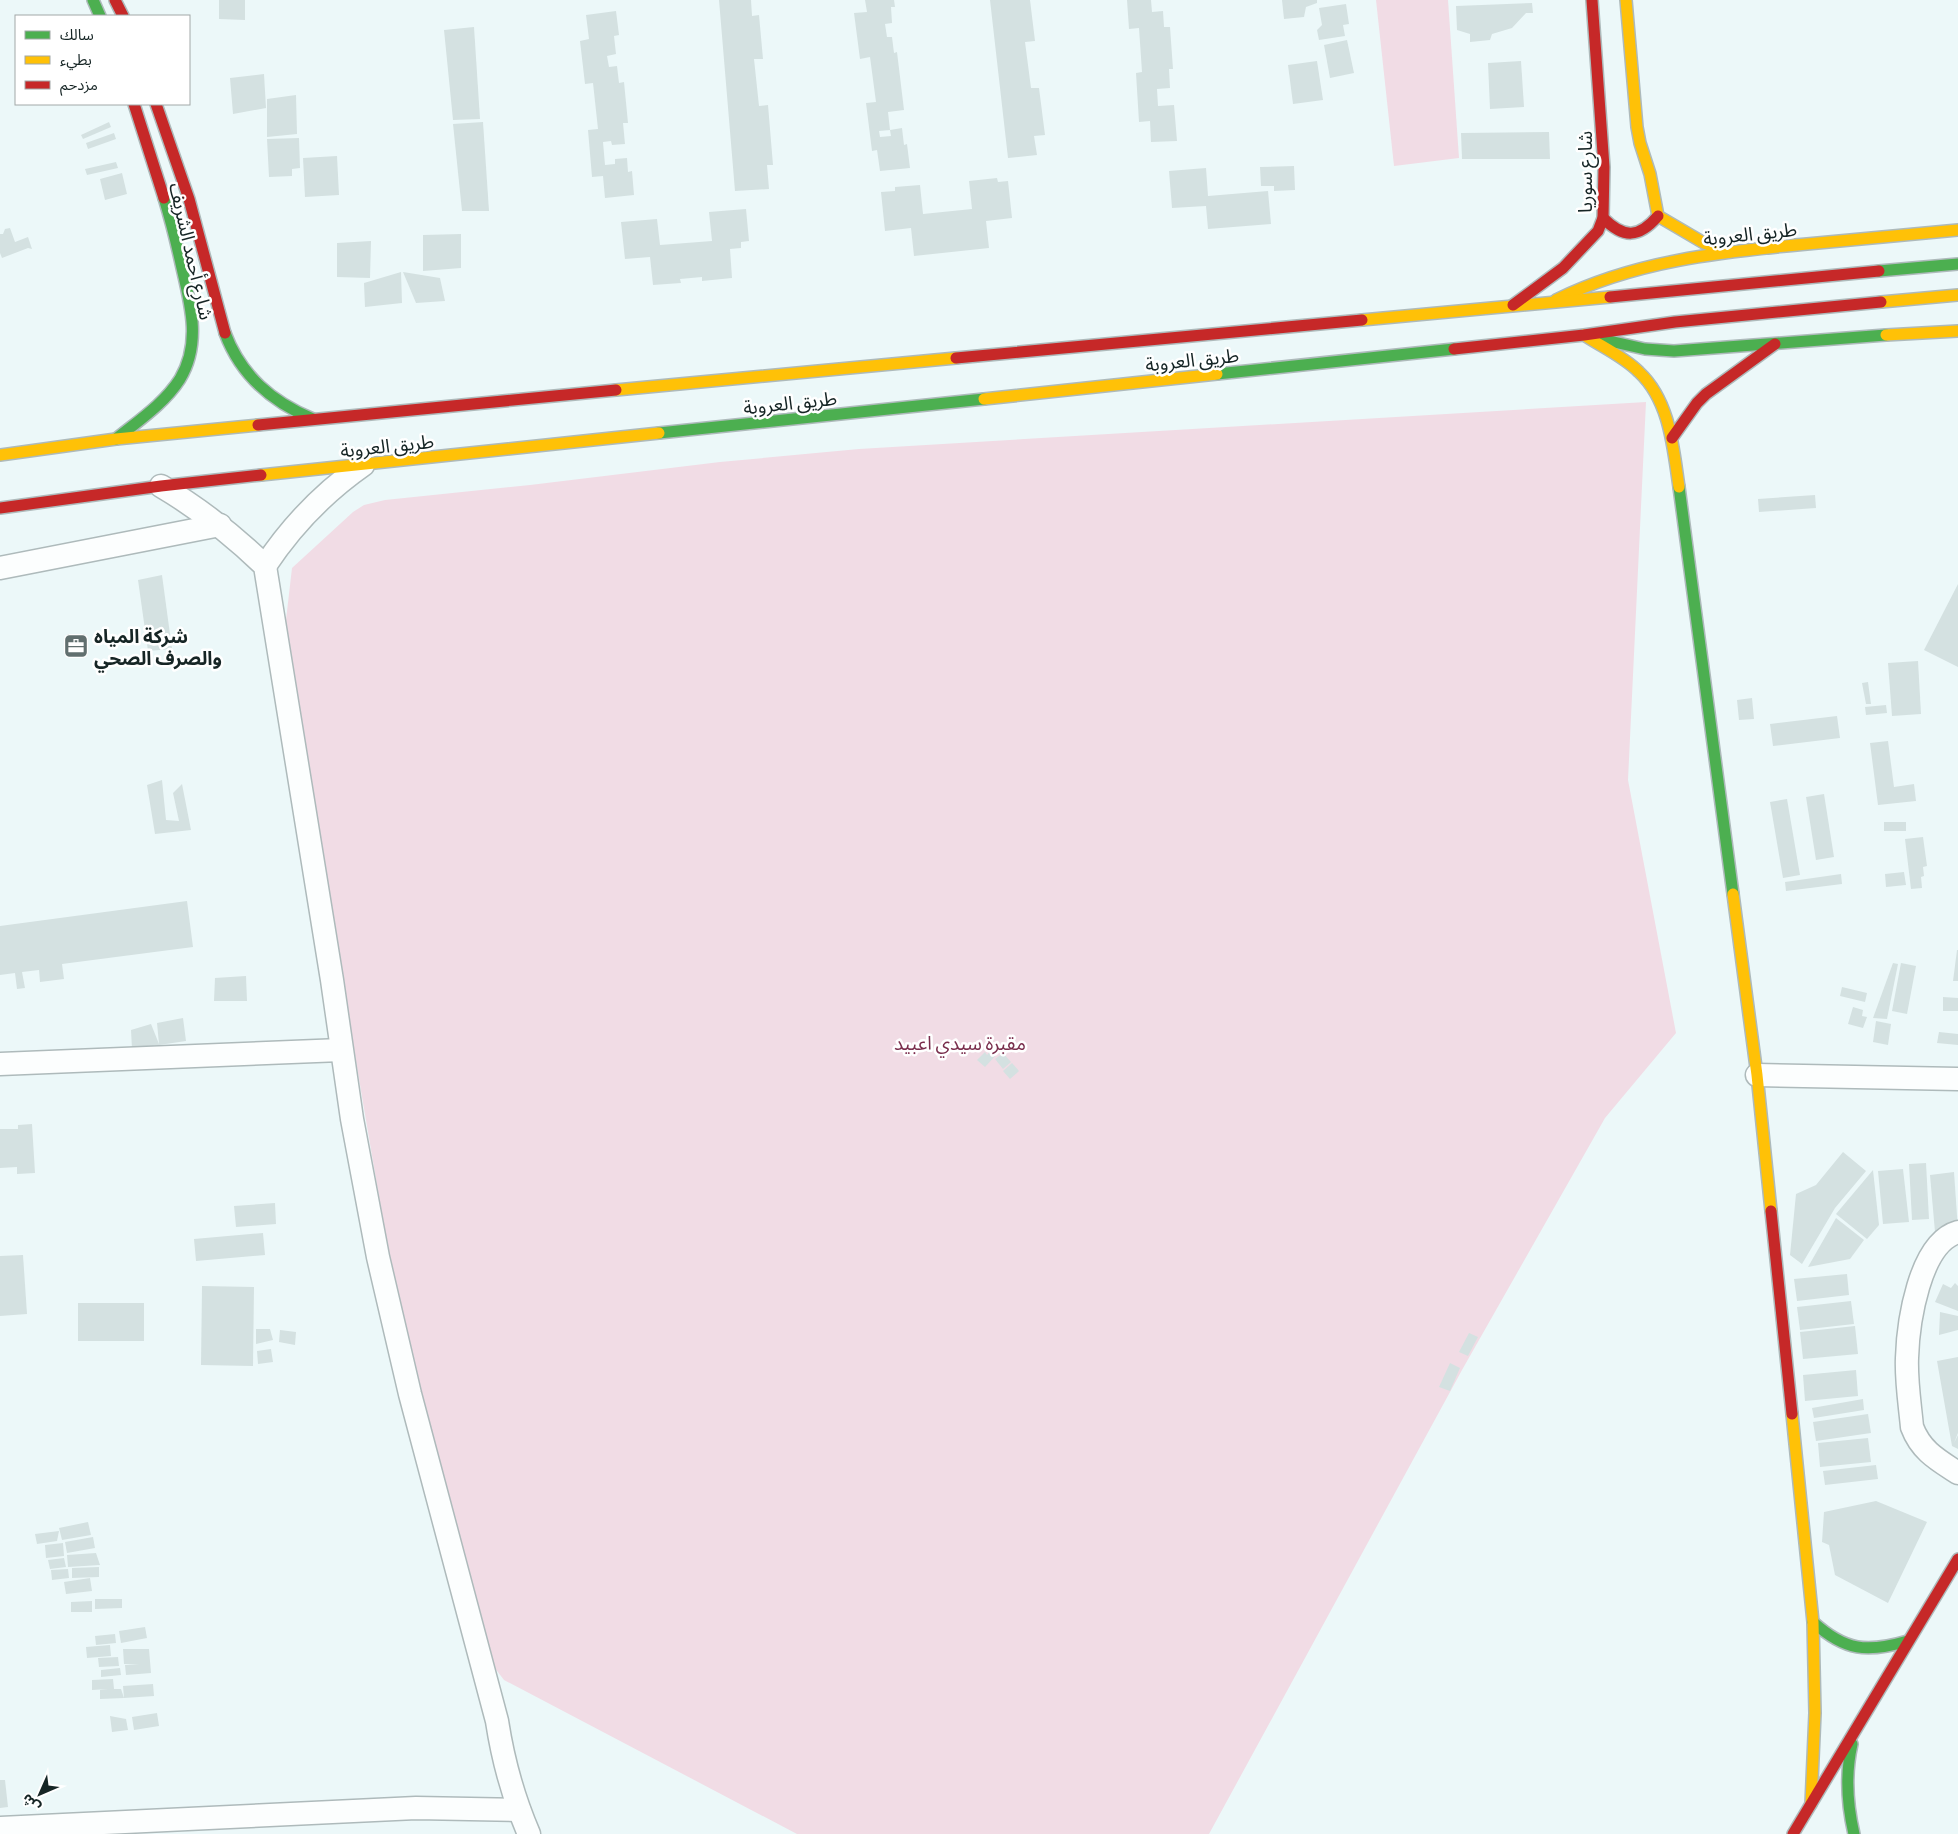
<svg xmlns="http://www.w3.org/2000/svg" width="1958" height="1834" font-family="Commissioner,'Noto Sans Arabic',sans-serif">
	<rect width="100%" height="100%" fill="#ecf8f9"/>
	<g fill="#f1dce5">
		<polygon points="1376,0 1448,0 1459,158 1394,166"/>
		<polygon points="1646,402 1628,780 1676,1033 1605,1118 1462,1370 1209,1834 797,1834 504,1680 488,1659 395,1291 284,637 292,568 353,512 364,505 385,500 530,485 720,462 859,449"/>
	</g>
	<g fill="#d4e1e1">
		<polygon points="219,0 245,0 245,20 219,19"/>
		<polygon points="719,0 751,0 752,16 759,15 763,59 754,59 759,106 768,105 773,165 767,165 769,189 735,191"/>
		<polygon points="865,0 894,0 895,7 891,7 892,23 885,24 887,37 892,37 894,53 897,52 904,110 888,112 890,130 879,131 880,137 891,136 890,130 902,128 904,145 907,144 910,168 880,171 877,150 872,151 866,103 876,102 870,57 860,59 854,13 867,12"/>
		<polygon points="990,0 1030,0 1035,41 1025,42 1031,88 1039,88 1045,135 1034,136 1037,155 1008,158"/>
		<polygon points="1127,0 1151,0 1152,12 1163,11 1164,27 1170,27 1173,69 1169,69 1170,88 1157,89 1158,106 1174,105 1177,141 1151,142 1150,121 1139,122 1136,73 1142,72 1139,28 1129,29"/>
		<polygon points="1282,0 1317,0 1317,3 1306,7 1304,17 1284,19"/>
		<polygon points="1532,3 1533,13 1526,13 1512,28 1492,34 1490,40 1470,42 1470,34 1457,30 1456,6"/>
		<polygon points="1346,4 1349,24 1343,25 1345,36 1319,40 1317,30 1322,25 1319,8"/>
		<polygon points="616,11 619,35 614,36 616,54 607,56 609,67 617,66 619,83 624,82 628,123 623,123 625,144 612,145 611,141 603,142 605,165 615,164 615,159 627,158 628,172 632,171 634,195 605,198 603,176 592,177 588,130 598,129 593,83 585,84 580,41 589,39 586,15"/>
		<polygon points="474,27 480,119 453,120 444,30"/>
		<polygon points="1347,40 1354,73 1330,78 1324,45"/>
		<polygon points="1317,61 1323,100 1293,104 1288,65"/>
		<polygon points="1521,61 1524,107 1490,109 1488,63"/>
		<polygon points="264,74 266,108 233,114 230,78"/>
		<polygon points="296,95 297,134 267,137 267,99"/>
		<polygon points="109,122 111,127 83,139 81,135"/>
		<polygon points="483,122 489,211 462,211 453,124"/>
		<polygon points="1549,132 1550,159 1462,159 1461,133"/>
		<polygon points="114,133 116,139 88,149 86,143"/>
		<polygon points="299,138 300,168 292,169 292,176 269,177 267,139"/>
		<polygon points="337,156 339,195 305,197 303,158"/>
		<polygon points="116,162 118,168 87,175 85,169"/>
		<polygon points="1294,166 1295,190 1274,191 1274,186 1261,186 1260,167"/>
		<polygon points="1206,168 1208,196 1268,191 1271,224 1208,229 1206,206 1172,208 1169,171"/>
		<polygon points="122,173 127,194 105,200 100,179"/>
		<polygon points="997,178 998,182 1008,181 1012,218 986,221 989,248 914,256 911,228 885,231 881,192 895,191 895,187 920,185 923,214 972,209 969,181"/>
		<polygon points="746,209 749,241 741,242 741,248 730,249 732,278 702,281 702,277 680,279 681,283 653,285 650,257 625,259 621,222 657,219 660,245 712,241 709,212"/>
		<polygon points="10,228 15,242 28,237 32,249 28,248 2,258 0,253 0,234 3,234 5,229"/>
		<polygon points="461,234 461,268 423,271 423,235"/>
		<polygon points="371,241 370,278 337,277 337,243"/>
		<polygon points="401,272 402,303 365,307 364,283"/>
		<polygon points="403,272 440,278 445,301 416,303"/>
		<polygon points="1815,495 1816,508 1759,512 1758,499"/>
		<polygon points="162,575 172,649 148,651 138,580"/>
		<polygon points="1958,584 1958,667 1924,650"/>
		<polygon points="1918,661 1921,714 1892,716 1888,663"/>
		<polygon points="1868,682 1871,704 1866,704 1862,683"/>
		<polygon points="1752,698 1754,719 1739,720 1737,700"/>
		<polygon points="1886,705 1887,713 1866,715 1865,707"/>
		<polygon points="1837,716 1840,738 1773,746 1770,724"/>
		<polygon points="1888,741 1894,787 1914,784 1916,801 1878,805 1870,743"/>
		<polygon points="162,780 166,820 179,821 173,793 182,784 191,830 155,834 147,785"/>
		<polygon points="1824,794 1834,857 1816,860 1806,797"/>
		<polygon points="1787,799 1800,875 1783,878 1770,802"/>
		<rect x="1884" y="822" width="22" height="9"/>
		<polygon points="1923,837 1927,866 1923,867 1924,876 1921,877 1922,888 1911,889 1905,839"/>
		<polygon points="1904,872 1906,885 1886,887 1885,874"/>
		<polygon points="1841,874 1842,884 1786,891 1785,882"/>
		<polygon points="187,901 193,947 62,964 64,979 40,982 39,970 22,972 25,988 17,989 15,973 0,975 0,926"/>
		<polygon points="1957,950 1958,950 1958,981 1953,981"/>
		<polygon points="1893,963 1898,964 1887,1019 1873,1018"/>
		<polygon points="1901,963 1916,966 1907,1014 1892,1011"/>
		<polygon points="246,976 247,1001 214,1001 215,978"/>
		<polygon points="1842,987 1867,993 1865,1002 1840,996"/>
		<polygon points="1943,997 1958,998 1958,1011 1943,1011"/>
		<polygon points="1853,1007 1863,1010 1862,1016 1867,1017 1863,1028 1848,1024"/>
		<polygon points="183,1018 186,1041 132,1049 131,1030 151,1024 159,1044 157,1023"/>
		<polygon points="1876,1021 1891,1024 1888,1045 1873,1042"/>
		<polygon points="1939,1032 1958,1034 1958,1045 1937,1043"/>
		<polygon points="994,1047 999,1052 985,1067 977,1060 985,1052 987,1055"/>
		<polygon points="1003,1053 1011,1062 1003,1069 995,1059"/>
		<polygon points="1012,1063 1019,1071 1010,1079 1003,1071"/>
		<polygon points="32,1124 35,1173 17,1174 17,1167 0,1168 0,1129 18,1129 18,1125"/>
		<polygon points="1843,1152 1866,1171 1835,1208 1802,1264 1790,1255 1796,1194 1816,1185"/>
		<polygon points="1926,1163 1929,1219 1912,1220 1909,1164"/>
		<polygon points="1903,1169 1909,1222 1883,1224 1878,1171"/>
		<polygon points="1873,1170 1879,1225 1867,1239 1836,1214"/>
		<polygon points="1954,1172 1958,1230 1935,1232 1930,1175"/>
		<polygon points="275,1203 276,1224 236,1227 234,1206"/>
		<polygon points="1836,1218 1864,1240 1850,1259 1808,1267"/>
		<polygon points="263,1233 265,1255 196,1261 194,1239"/>
		<polygon points="23,1255 27,1314 0,1316 0,1256"/>
		<polygon points="1847,1274 1849,1295 1797,1301 1794,1279"/>
		<polygon points="1955,1283 1958,1286 1958,1311 1935,1302 1943,1284 1951,1288"/>
		<polygon points="202,1286 254,1287 253,1366 201,1365"/>
		<polygon points="1851,1301 1854,1324 1800,1330 1797,1307"/>
		<rect x="78" y="1303" width="66" height="38"/>
		<polygon points="1940,1312 1958,1316 1958,1330 1939,1335"/>
		<polygon points="1855,1326 1858,1354 1803,1359 1800,1332"/>
		<polygon points="256,1329 270,1329 273,1340 256,1344"/>
		<polygon points="280,1330 296,1332 295,1345 279,1342"/>
		<polygon points="1469,1333 1478,1337 1468,1356 1459,1352"/>
		<polygon points="271,1349 273,1362 258,1364 257,1351"/>
		<polygon points="1958,1357 1958,1433 1954,1443 1958,1435 1958,1449 1952,1446 1937,1361"/>
		<polygon points="1450,1363 1460,1368 1450,1391 1439,1387"/>
		<polygon points="1856,1370 1858,1396 1805,1401 1803,1375"/>
		<polygon points="1863,1399 1864,1410 1814,1418 1812,1408"/>
		<polygon points="1868,1414 1871,1433 1816,1441 1813,1422"/>
		<polygon points="1868,1438 1871,1462 1820,1467 1818,1443"/>
		<polygon points="1876,1465 1878,1479 1825,1485 1823,1471"/>
		<polygon points="1876,1501 1927,1522 1888,1603 1835,1575 1829,1545 1822,1542 1824,1512"/>
		<polygon points="88,1522 91,1535 62,1540 59,1528"/>
		<polygon points="59,1531 57,1541 37,1544 35,1534"/>
		<polygon points="93,1537 95,1548 67,1553 65,1542"/>
		<polygon points="63,1543 64,1556 46,1558 45,1545"/>
		<polygon points="96,1553 100,1565 68,1567 67,1555"/>
		<polygon points="64,1558 66,1567 50,1569 48,1560"/>
		<polygon points="99,1567 99,1577 72,1578 72,1568"/>
		<polygon points="68,1569 69,1578 52,1580 51,1570"/>
		<polygon points="90,1578 92,1591 66,1594 64,1582"/>
		<polygon points="95,1599 122,1599 122,1608 95,1609"/>
		<polygon points="92,1601 92,1612 71,1612 71,1602"/>
		<polygon points="145,1627 147,1638 121,1643 119,1631"/>
		<polygon points="115,1634 116,1643 96,1645 95,1636"/>
		<polygon points="110,1645 111,1656 87,1658 86,1647"/>
		<polygon points="123,1649 149,1649 151,1673 126,1675 125,1665 139,1664 124,1664"/>
		<polygon points="118,1657 119,1666 99,1667 98,1658"/>
		<polygon points="120,1668 121,1675 101,1677 101,1670"/>
		<polygon points="113,1679 114,1689 121,1689 124,1698 100,1699 100,1690 108,1689 92,1690 92,1680"/>
		<polygon points="153,1684 154,1696 124,1698 123,1686"/>
		<polygon points="157,1713 159,1726 134,1730 132,1717"/>
		<polygon points="110,1716 126,1719 128,1730 112,1732"/>
		<polygon points="0,1780 5,1780 8,1807 0,1808"/>
	</g>
	<g fill="none" stroke-linecap="round" stroke-linejoin="round">
		<defs>
			<g id="street">
				<path d="M161 486C200 509 233 535 265 566L332 980 352 1119 378 1257 410 1394 497 1721C503 1760 513 1797 529 1834"/>
				<path d="M265 566C292 525 323 493 363 465"/>
				<polyline points="0,568 220,525"/>
				<polyline points="0,1064 341,1050"/>
				<polyline points="1757,1075 1958,1079"/>
				<path d="M1958 1232C1919 1243 1908 1324 1907 1358 1906 1381 1910 1405 1912 1427 1921 1451 1938 1460 1958 1473"/>
				<polyline points="0,1828 416,1808 519,1810"/>
			</g>
			<g id="fast">
				<polyline points="93,0 100,16"/>
				<polyline points="1879,271 1958,264"/>
				<path d="M225 333C241 376 272 402 313 419"/>
				<polyline points="1605,340 1645,349 1674,351 1886,335"/>
				<polyline points="1217,374 1454,349"/>
				<polyline points="659,433 984,399"/>
				<path d="M116 439C138 421 164 404 180 379 201 344 191 306 182 268 177 245 171 221 164 198"/>
				<polyline points="1679,487 1733,894"/>
				<path d="M1813 1622C1845 1651 1867 1653 1908 1641"/>
				<path d="M1852 1744C1845 1775 1847 1804 1854 1834"/>
			</g>
			<g id="slow">
				<polyline points="1626,0 1637,127 1640,143 1650,174 1658,216 1704,243 1729,252"/>
				<path d="M1556 300C1634 261 1720 252 1807 244 1857 239 1908 235 1958 230"/>
				<polyline points="1881,302 1958,295"/>
				<polyline points="1362,320 1610,297"/>
				<path d="M1584 335C1602 347 1623 356 1639 372 1670 401 1673 447 1679 487"/>
				<polyline points="1886,335 1958,331"/>
				<polyline points="616,390 956,358"/>
				<polyline points="984,399 1217,374"/>
				<polyline points="0,455 116,439 258,425"/>
				<polyline points="261,475 659,433"/>
				<polyline points="1733,894 1757,1075 1771,1211"/>
				<polyline points="1792,1414 1813,1622 1815,1713 1811,1804"/>
			</g>
			<g id="jam">
				<polyline points="115,0 123,16"/>
				<polyline points="134,104 164,198"/>
				<polyline points="156,104 189,199 225,333"/>
				<path d="M1603 218C1624 239 1639 238 1658 216"/>
				<polyline points="1610,297 1879,271"/>
				<polyline points="1513,305 1563,268 1598,231 1603,218 1604,167 1592,0"/>
				<polyline points="1454,349 1584,335 1675,322 1881,302"/>
				<polyline points="956,358 1362,320"/>
				<polyline points="258,425 616,390"/>
				<polyline points="1672,438 1697,403 1706,394 1775,344"/>
				<polyline points="0,508 161,486 261,475"/>
				<polyline points="1771,1211 1792,1414"/>
				<polyline points="1793,1834 1958,1559"/>
			</g>
		</defs>
		<use href="#street" stroke="#aebabb" stroke-width="25"/>
		<use href="#fast" stroke="#aebabb" stroke-width="14"/>
		<use href="#slow" stroke="#aebabb" stroke-width="14"/>
		<use href="#jam" stroke="#aebabb" stroke-width="14"/>
		<use href="#street" stroke="#fcfefe" stroke-width="22"/>
		<use href="#fast" stroke="#4caf50" stroke-width="11"/>
		<use href="#slow" stroke="#ffc107" stroke-width="11"/>
		<use href="#jam" stroke="#c62828" stroke-width="11"/>
	</g>
	<defs>
		<symbol id="office-square" viewBox="-11 -11 22 22"><rect x="-9" y="-9" width="18" height="18" rx="4" fill="#616f6f" stroke="#fff"/><path d="M-6-3h4V-5.5h4V-3h4V5H-6ZM-1-4.5V-3h2v-1.5ZM-6 0V1H6V0Z" fill="#fff"/></symbol>
	</defs>
	<g fill-rule="evenodd">
		<use href="#office-square" x="62" y="632" width="28" height="28"/>
	</g>
	<g text-anchor="middle" dominant-baseline="central" stroke-width="5" stroke-linejoin="round" paint-order="stroke">
		<g font-size="19" fill="#162525" stroke="#fff">
			<text transform="translate(1584 172) rotate(-90)">شارع سوريا</text>
			<text transform="translate(1750 233) rotate(-6)">طريق العروبة</text>
			<text transform="translate(192 251) rotate(77)">شارع أحمد الشريف</text>
			<text transform="translate(1192 359) rotate(-6)">طريق العروبة</text>
			<text transform="translate(790 402) rotate(-6)">طريق العروبة</text>
			<text transform="translate(387 445) rotate(-6)">طريق العروبة</text>
		</g>
		<g font-size="19" font-weight="bold" fill="#162525" stroke="#fff" text-anchor="start">
			<text x="94" y="635">شركة المياه<tspan x="94" dy="22">والصرف الصحي</tspan></text>
		</g>
		<g font-size="19" fill="#792d4c" stroke="#fff">
			<text x="960" y="1042">مقبرة سيدي اعبيد</text>
		</g>
	</g>
	<rect x="15" y="15" width="175" height="90" fill="#ffffff" stroke="#a2a8a8"/>
	<rect x="25" y="31" width="25" height="8" fill="#4caf50" stroke="#a2a8a8"/>
	<text x="60" y="40" font-size="15" fill="#162525">سالك</text>
	<rect x="25" y="56" width="25" height="8" fill="#ffc107" stroke="#a2a8a8"/>
	<text x="60" y="65" font-size="15" fill="#162525">بطيء</text>
	<rect x="25" y="81" width="25" height="8" fill="#c62828" stroke="#a2a8a8"/>
	<text x="60" y="90" font-size="15" fill="#162525">مزدحم</text>
	<g transform="translate(40 1794) rotate(225)" stroke="#ffffff" stroke-width="4" paint-order="stroke">
	<path d="M0-4L9 19L0 12L-9 19Z" fill="#162525"/>
	<text y="-8" font-size="14" font-weight="bold" text-anchor="middle" fill="#162525">ش</text>
	</g>
</svg>
